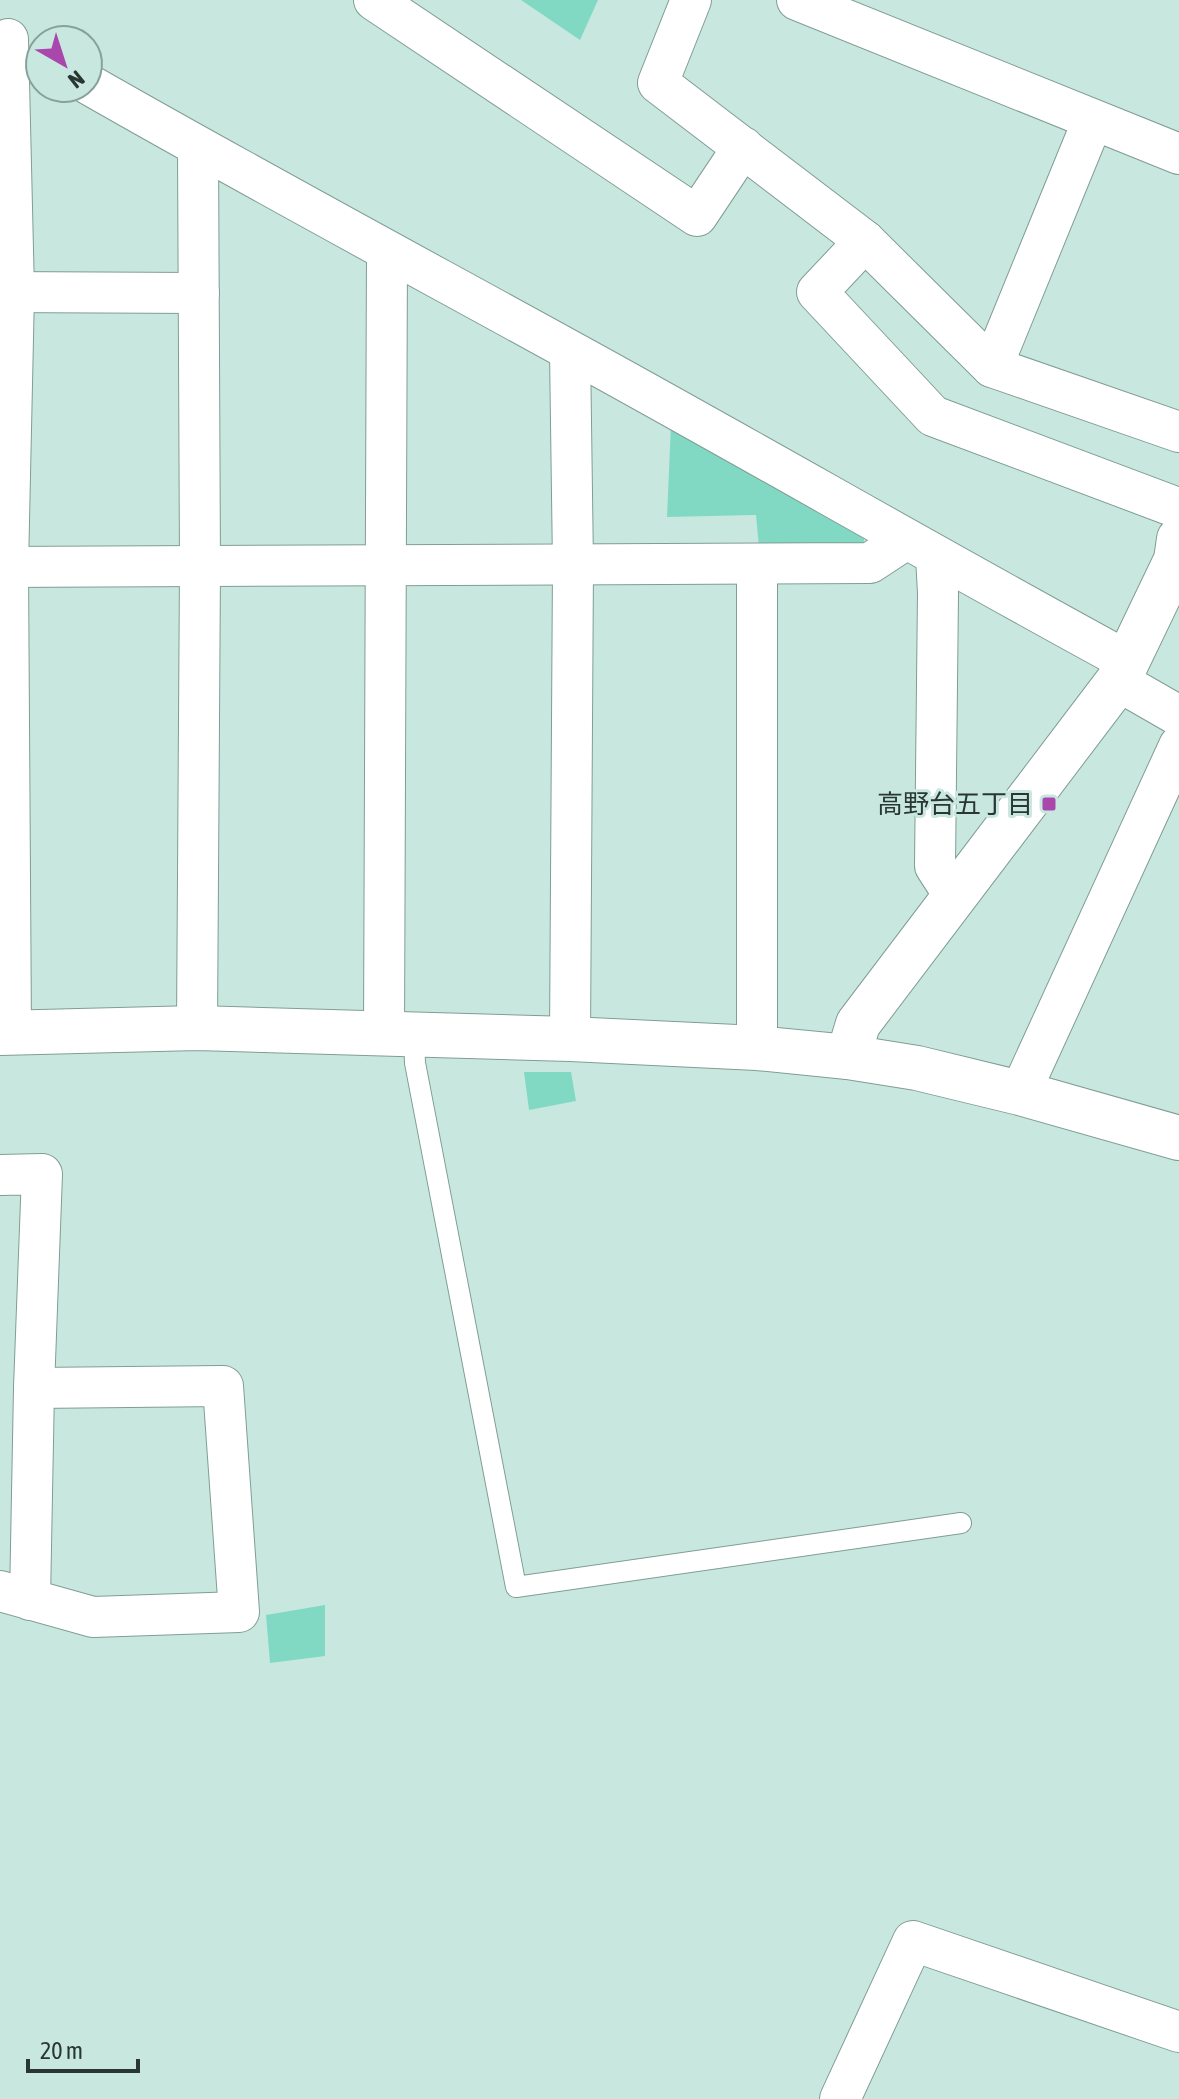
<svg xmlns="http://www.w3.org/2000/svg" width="1179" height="2099" font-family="'Asap Condensed','Noto Sans JP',sans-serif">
	<rect width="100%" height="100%" fill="#c8e8df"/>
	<g fill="#82d9c3">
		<polygon points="521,0 598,0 580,40"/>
		<polygon points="671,424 865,533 863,547 759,547 756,515 667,517"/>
		<polygon points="524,1072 571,1072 576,1101 529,1110"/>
		<polygon points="325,1605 325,1656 270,1663 266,1615"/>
	</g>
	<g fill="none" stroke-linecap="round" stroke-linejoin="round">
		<defs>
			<polyline id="service" points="414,1035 415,1063 516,1587 961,1523"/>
			<g id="minor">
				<polyline points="374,0 697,216 743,147"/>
				<polyline points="691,0 658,83 865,241 992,367 1179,432"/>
				<polyline points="797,0 1179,154"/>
				<polyline points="8,39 14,292 8,567 11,1032"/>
				<path d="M88 84C247 175 409 262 569 350 757 453 941 560 1129 662"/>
				<polyline points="865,241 817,292 933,416 1178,508"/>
				<polyline points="0,292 199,293"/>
				<polyline points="570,351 573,565 570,1039"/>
				<polyline points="992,367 1093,120"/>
				<polyline points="936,557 938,593 935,866 955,897"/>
				<polyline points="757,564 757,1048"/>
				<polyline points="0,567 870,563 905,540"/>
				<polyline points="1118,681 1179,716"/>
				<polyline points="197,1028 200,567 198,147"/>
				<polyline points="384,1034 387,252"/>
				<polyline points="1020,1093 1179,746"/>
				<polyline points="0,1175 42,1174 34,1388 30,1600"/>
				<polyline points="0,1591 93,1617 239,1612 223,1386 34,1388"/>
				<polyline points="840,2099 913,1941 1179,2032"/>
			</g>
			<g id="tertiary">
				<polyline points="0,1033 197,1028 570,1039 757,1048 848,1057 917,1068 1020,1093 1179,1138"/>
				<polyline points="848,1057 858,1024 1118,681 1176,560 1179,539"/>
			</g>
		</defs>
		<use href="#service" stroke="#809d95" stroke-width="22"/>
		<use href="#minor" stroke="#809d95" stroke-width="42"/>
		<use href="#tertiary" stroke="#809d95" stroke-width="46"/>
		<use href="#service" stroke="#fff" stroke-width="20"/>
		<use href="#minor" stroke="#fff" stroke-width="40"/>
		<use href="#tertiary" stroke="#fff" stroke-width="44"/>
	</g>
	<rect fill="#a947ad" stroke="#c8e8df" stroke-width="3" x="1041" y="796" width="16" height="16" rx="4"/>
	<g text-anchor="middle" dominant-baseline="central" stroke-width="6" stroke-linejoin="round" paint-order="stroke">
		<g font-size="26" fill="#293632" stroke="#c8e8df" text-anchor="end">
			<text x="1033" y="804">高野台五丁目</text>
		</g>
	</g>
	<g transform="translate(64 64) rotate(141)"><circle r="38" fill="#c8e8df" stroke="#88a19a" stroke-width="2"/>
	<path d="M0-6L14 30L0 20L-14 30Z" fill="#a947ad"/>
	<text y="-12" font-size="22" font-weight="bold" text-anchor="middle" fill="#293632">N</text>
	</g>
	<path d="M28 2059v12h110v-12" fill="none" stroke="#293632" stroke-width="4"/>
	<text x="40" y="2059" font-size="24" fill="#293632" stroke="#c8e8df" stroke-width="6" paint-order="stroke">20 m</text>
</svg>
